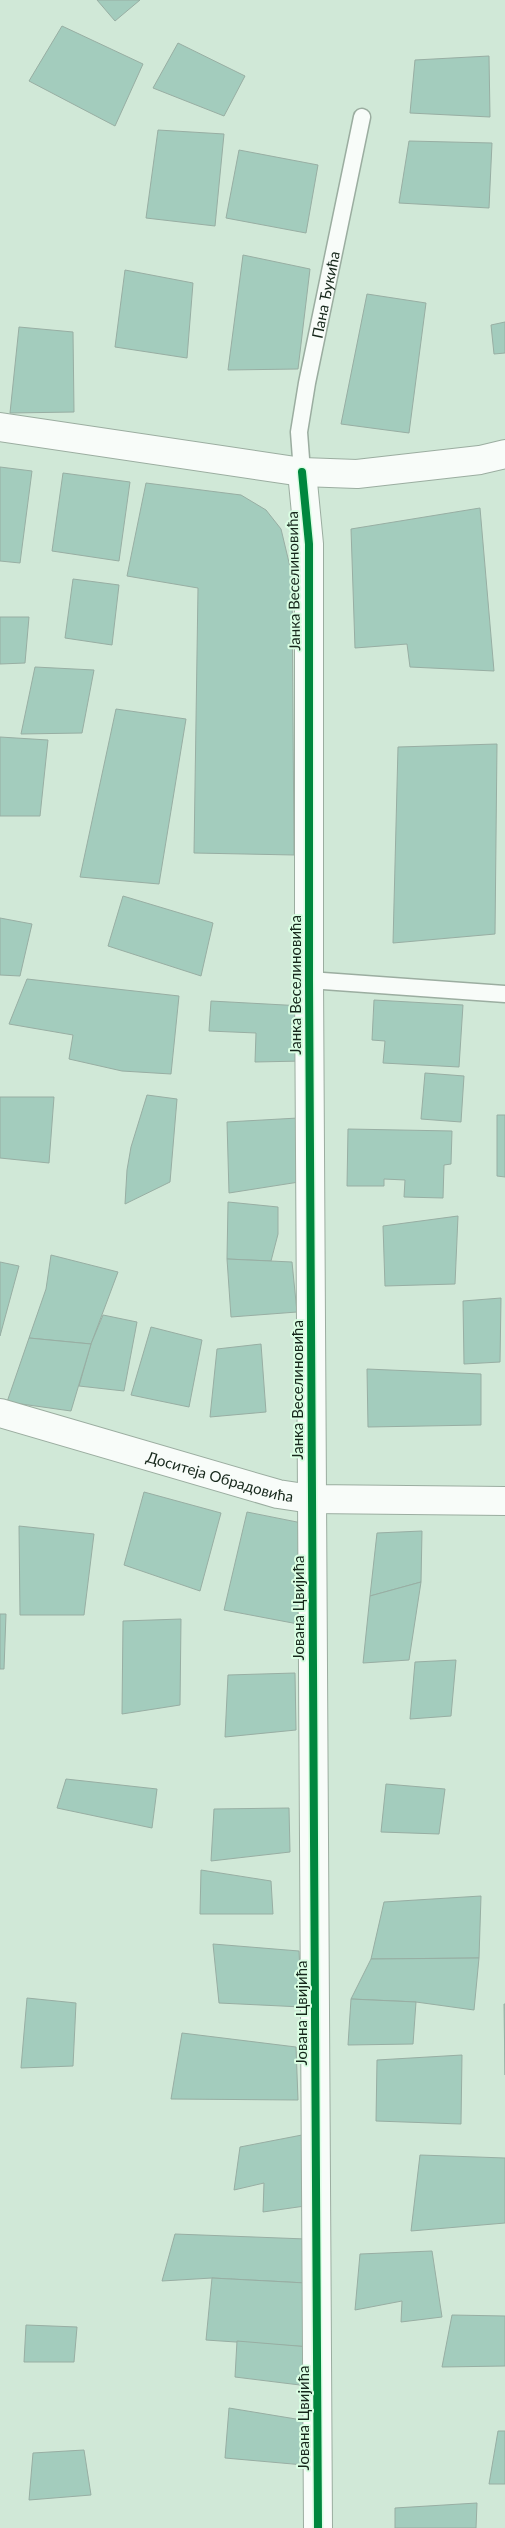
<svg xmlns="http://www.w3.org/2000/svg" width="505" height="2528" font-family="Lato,sans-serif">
	<rect width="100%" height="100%" fill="#d0e8d7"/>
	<g fill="#a3ccbd" stroke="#98aea3">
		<polygon points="97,0 140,0 115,21"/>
		<polygon points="62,26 143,64 115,126 29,81"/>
		<polygon points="178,43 245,76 224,116 153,88"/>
		<polygon points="489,56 490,117 410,113 415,60"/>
		<polygon points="158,130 224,134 215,226 146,218"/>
		<polygon points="409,141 492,143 489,208 399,203"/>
		<polygon points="239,150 318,165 306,233 226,218"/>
		<polygon points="243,255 310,269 298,369 228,370"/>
		<polygon points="125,270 193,283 187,358 115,347"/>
		<polygon points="367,294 426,303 409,433 341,424"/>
		<polygon points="505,322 505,353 494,354 491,325"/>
		<polygon points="19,327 73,332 74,412 10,413"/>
		<polygon points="0,467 32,471 20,563 0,561"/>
		<polygon points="63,473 130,482 119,561 52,551"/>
		<polygon points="146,483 241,495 266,510 281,529 292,575 294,855 194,853 198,588 127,576"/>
		<polygon points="480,508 494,671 410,667 407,644 355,648 351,529"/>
		<polygon points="73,579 119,585 112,645 65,638"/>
		<polygon points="0,617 29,617 25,663 0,664"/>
		<polygon points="35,667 94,670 82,733 21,734"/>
		<polygon points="116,709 186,719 159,884 80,877"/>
		<polygon points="0,737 48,740 40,816 0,816"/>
		<polygon points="497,744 495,934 393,943 398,747"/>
		<polygon points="123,896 213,923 201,976 108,946"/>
		<polygon points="0,918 32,924 20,976 0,975"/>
		<polygon points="27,979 179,996 171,1074 122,1071 69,1059 73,1035 9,1024"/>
		<polygon points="374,1000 463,1005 459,1067 383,1063 385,1041 372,1040"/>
		<polygon points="211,1001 303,1006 303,1061 255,1062 256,1033 209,1031"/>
		<polygon points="425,1073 464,1076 461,1122 421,1119"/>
		<polygon points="147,1095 177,1099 170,1182 125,1204 127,1170 131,1147"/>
		<polygon points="0,1097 54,1097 49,1163 0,1158"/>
		<polygon points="497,1115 505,1115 505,1177 497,1176"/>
		<polygon points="298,1118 299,1182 229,1193 227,1122"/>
		<polygon points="348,1129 452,1131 451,1164 444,1165 443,1198 404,1197 405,1180 384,1179 384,1186 347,1186"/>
		<polygon points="228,1202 278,1207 278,1234 271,1261 227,1259"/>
		<polygon points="458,1216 455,1284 385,1286 383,1226"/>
		<polygon points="51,1255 118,1272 91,1344 29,1338 46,1289"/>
		<polygon points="227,1259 292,1262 297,1312 231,1317"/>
		<polygon points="0,1262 19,1266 0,1336"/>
		<polygon points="501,1298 500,1362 464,1364 463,1301"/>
		<polygon points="103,1315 137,1322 124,1391 79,1386 91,1344"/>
		<polygon points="151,1327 202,1340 189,1407 131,1395"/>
		<polygon points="29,1338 91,1344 71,1411 7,1402"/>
		<polygon points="261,1344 266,1412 210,1417 217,1349"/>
		<polygon points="367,1369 481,1374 481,1425 368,1427"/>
		<polygon points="144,1492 221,1513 200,1591 124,1565"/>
		<polygon points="247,1512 302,1523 298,1624 224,1610"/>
		<polygon points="19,1526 94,1534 84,1615 20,1615"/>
		<polygon points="422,1531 421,1582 370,1596 377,1533"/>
		<polygon points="421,1582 409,1660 363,1663 370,1596"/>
		<polygon points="0,1614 6,1614 4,1669 0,1669"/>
		<polygon points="181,1619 180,1705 122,1714 123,1621"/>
		<polygon points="456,1660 451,1716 410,1719 415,1662"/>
		<polygon points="295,1673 296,1730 225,1737 228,1675"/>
		<polygon points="66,1779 157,1789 152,1828 57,1808"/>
		<polygon points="386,1784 445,1789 439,1834 381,1832"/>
		<polygon points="289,1808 290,1852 211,1861 214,1809"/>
		<polygon points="201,1870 271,1881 273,1914 200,1914"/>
		<polygon points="481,1896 479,1958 371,1959 384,1902"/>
		<polygon points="213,1944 299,1951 302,2007 219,2003"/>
		<polygon points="479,1958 474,2010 416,2002 351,1999 371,1959"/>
		<polygon points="27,1998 76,2003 73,2066 21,2068"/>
		<polygon points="351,1999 416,2002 413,2044 348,2045"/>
		<polygon points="504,2004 505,2004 505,2075"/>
		<polygon points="182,2033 296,2047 298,2100 171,2099"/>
		<polygon points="462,2055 461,2124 376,2121 377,2060"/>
		<polygon points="302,2135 305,2206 263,2212 264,2183 234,2190 240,2147"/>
		<polygon points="420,2155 505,2158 505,2223 411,2231"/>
		<polygon points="175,2234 306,2239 306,2283 212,2278 162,2281"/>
		<polygon points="432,2251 442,2317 401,2322 402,2301 355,2310 360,2254"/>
		<polygon points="212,2278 306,2283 310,2347 206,2340"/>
		<polygon points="452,2315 505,2316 505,2366 442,2367"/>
		<polygon points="26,2325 77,2327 74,2362 24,2362"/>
		<polygon points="237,2341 310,2347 308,2386 235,2377"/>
		<polygon points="229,2408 308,2421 304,2465 225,2458"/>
		<polygon points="498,2431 505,2431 505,2484 489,2484"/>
		<polygon points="84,2450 91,2495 29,2500 33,2453"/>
		<polygon points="477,2503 476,2528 395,2528 395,2508"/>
	</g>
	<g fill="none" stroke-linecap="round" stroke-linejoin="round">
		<defs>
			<g id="service">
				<path id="s1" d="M302 472 299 432 307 383 362 117"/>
				<polyline points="309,980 505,994"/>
			</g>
			<g id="minor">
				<polyline points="0,427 302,472 357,474 480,460 505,454"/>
				<polyline points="302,472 309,544 309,980 318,2528"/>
				<path id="s2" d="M0 1413 278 1494 311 1499 505 1501"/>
			</g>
		</defs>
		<use href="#service" stroke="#9bada0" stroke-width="19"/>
		<use href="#minor" stroke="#9bada0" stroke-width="30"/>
		<use href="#service" stroke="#f8fcf9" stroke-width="16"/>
		<use href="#minor" stroke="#f8fcf9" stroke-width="28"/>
		<defs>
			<polyline id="cycleway" points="302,472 309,544 309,980 318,2528"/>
		</defs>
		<use href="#cycleway" stroke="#dafee3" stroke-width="11"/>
		<use href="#cycleway" stroke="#00873e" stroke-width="8"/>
	</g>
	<g text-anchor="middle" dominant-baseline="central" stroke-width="4" stroke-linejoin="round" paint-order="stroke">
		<g font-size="15" fill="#16271b" stroke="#dafee3">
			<text stroke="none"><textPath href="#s1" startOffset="180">Пана Ђукића</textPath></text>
			<text transform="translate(293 581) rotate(-91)">Јанка Веселиновића</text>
			<text transform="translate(295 985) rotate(-90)">Јанка Веселиновића</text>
			<text transform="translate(297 1390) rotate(-90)">Јанка Веселиновића</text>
			<text stroke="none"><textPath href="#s2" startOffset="229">Доситеја Обрадовића</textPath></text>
			<text transform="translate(298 1608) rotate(-90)">Јована Цвијића</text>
			<text transform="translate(301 2013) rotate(-90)">Јована Цвијића</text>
			<text transform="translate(303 2418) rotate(-90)">Јована Цвијића</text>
		</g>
	</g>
</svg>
